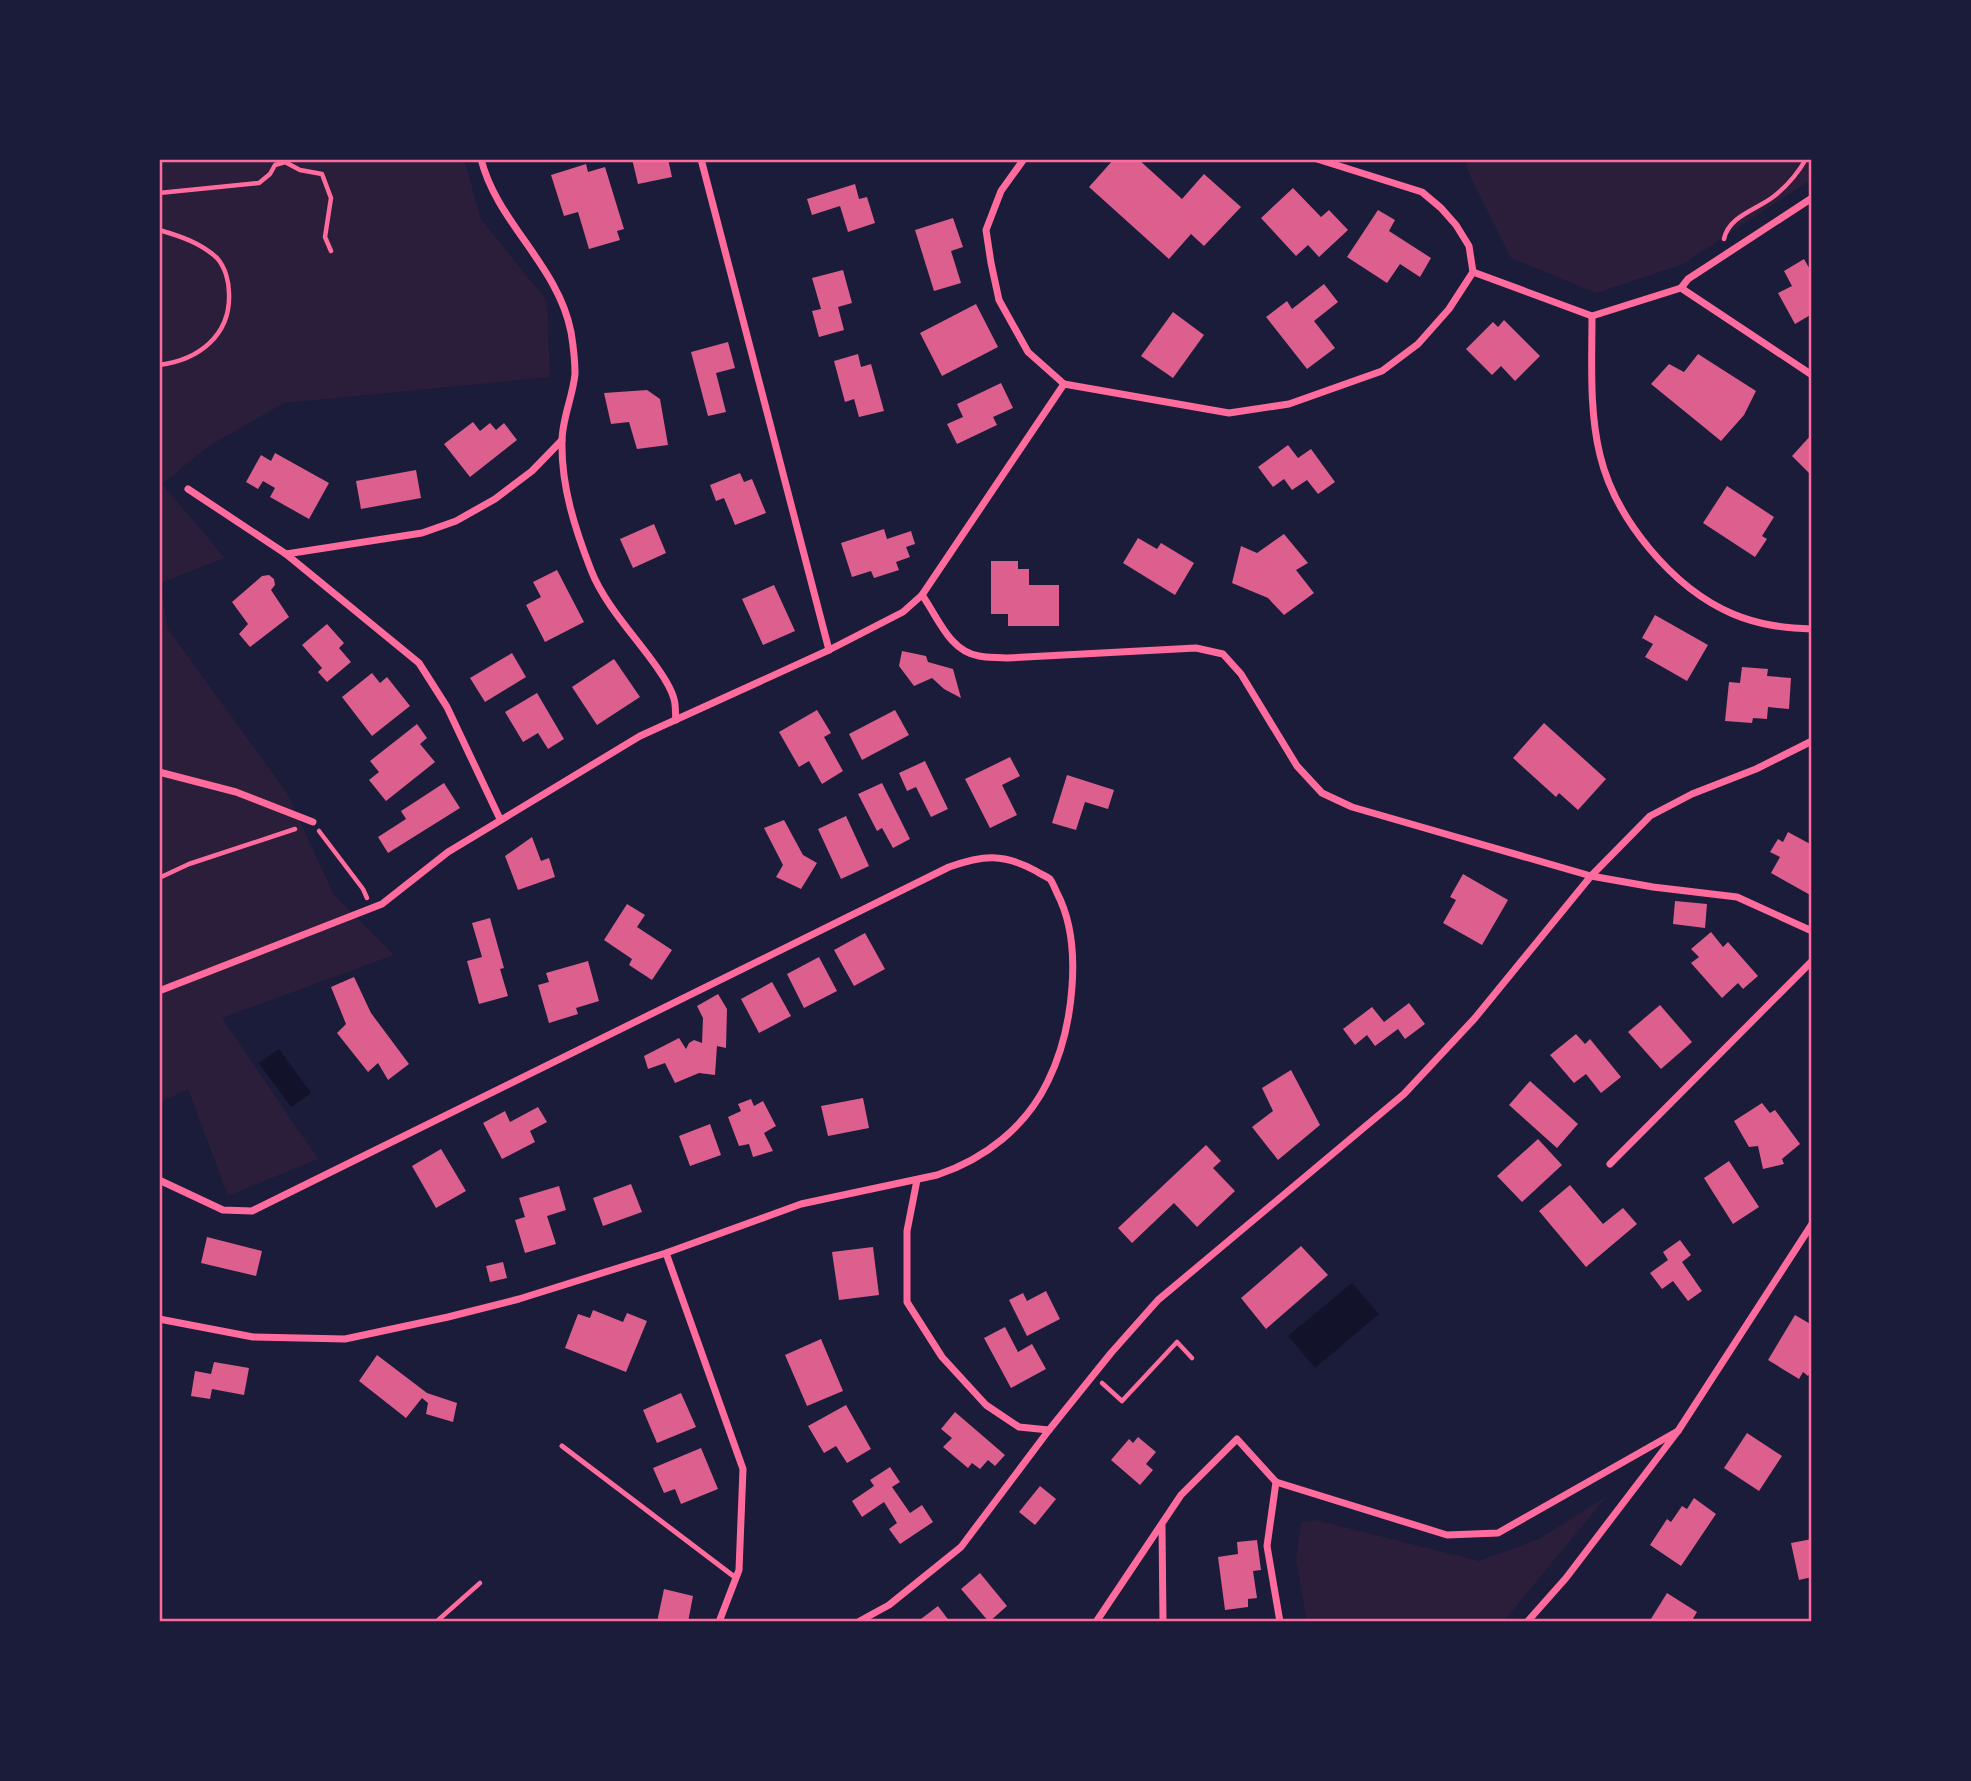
<svg xmlns="http://www.w3.org/2000/svg" width="1971" height="1781" font-family="'DejaVu Sans',sans-serif">
	<rect width="100%" height="100%" fill="#1b1b3a"/>
	<g fill="#2a1e3b">
		<polygon points="159,159 464,159 481,219 547,301 550,377 284,403 209,446 162,484 225,558 160,583 168,629 287,793 334,895 394,955 222,1018 318,1159 228,1196 188,1089 159,1103"/>
		<polygon points="1465,159 1812,159 1812,179 1683,264 1596,293 1511,258 1470,176"/>
		<polygon points="1607,1496 1503,1622 1307,1622 1296,1561 1301,1522 1316,1520 1479,1561 1539,1539"/>
	</g>
	<g fill="#12122b">
		<polygon points="279,1049 311,1093 291,1107 259,1063"/>
		<polygon points="1352,1283 1379,1314 1315,1368 1288,1336"/>
	</g>
	<g fill="#dd5f8e">
		<polygon points="632,159 668,159 672,177 638,184"/>
		<polygon points="1114,159 1138,159 1182,199 1204,174 1241,207 1204,246 1191,234 1169,259 1089,187"/>
		<polygon points="586,164 588,172 605,167 624,229 617,231 620,240 589,249 578,212 564,216 551,175"/>
		<polygon points="855,184 859,199 867,197 875,223 848,232 840,206 812,215 807,199"/>
		<polygon points="1293,188 1321,217 1329,210 1348,230 1319,257 1308,245 1296,256 1261,218"/>
		<polygon points="1378,210 1395,220 1389,231 1431,258 1420,277 1400,264 1387,283 1347,257"/>
		<polygon points="953,218 963,247 951,251 961,283 934,291 915,230"/>
		<polygon points="1804,259 1812,273 1812,314 1795,324 1778,293 1792,286 1784,271"/>
		<polygon points="843,270 852,303 838,307 844,330 819,337 812,311 821,309 812,278"/>
		<polygon points="1324,284 1338,302 1314,321 1335,348 1307,369 1266,317 1287,301 1292,309"/>
		<polygon points="976,304 998,347 942,376 920,333"/>
		<polygon points="1173,312 1204,335 1173,378 1141,356"/>
		<polygon points="1504,320 1540,356 1515,381 1501,366 1492,375 1466,349 1493,322 1498,327"/>
		<polygon points="728,342 735,368 716,373 726,412 708,416 691,352"/>
		<polygon points="858,354 861,367 871,364 884,411 859,417 854,399 845,402 834,361"/>
		<polygon points="1698,354 1756,391 1744,415 1721,441 1651,384 1669,364 1684,372"/>
		<polygon points="1001,383 1013,408 993,417 997,425 957,444 947,424 963,417 957,404"/>
		<polygon points="647,390 660,399 668,445 637,449 629,422 611,424 604,393"/>
		<polygon points="473,422 480,431 490,423 496,430 504,423 517,440 470,477 444,444"/>
		<polygon points="1812,434 1812,476 1792,456"/>
		<polygon points="1288,445 1298,458 1311,449 1335,482 1318,494 1307,480 1292,490 1284,479 1273,487 1258,467"/>
		<polygon points="275,453 329,483 309,519 270,497 275,488 263,481 258,489 246,482 261,455 271,461"/>
		<polygon points="416,470 421,498 361,509 356,481"/>
		<polygon points="740,473 744,482 752,479 766,513 735,525 724,498 716,501 710,485"/>
		<polygon points="1727,486 1774,517 1762,536 1767,539 1755,557 1703,523"/>
		<polygon points="654,524 666,553 633,568 620,539"/>
		<polygon points="884,529 887,539 911,531 915,544 906,547 910,557 896,562 899,570 874,578 871,571 852,577 841,543"/>
		<polygon points="1284,534 1308,563 1296,570 1314,593 1284,615 1268,598 1232,583 1241,546 1257,553"/>
		<polygon points="1138,538 1157,549 1161,543 1194,563 1175,595 1123,563"/>
		<polygon points="991,561 1018,561 1018,569 1029,569 1029,585 1059,585 1059,626 1008,626 1008,614 991,614"/>
		<polygon points="557,570 584,622 545,642 526,605 541,597 533,582"/>
		<polygon points="269,575 274,579 275,585 271,590 289,617 250,647 239,634 248,624 232,602 262,576"/>
		<polygon points="774,585 795,631 763,645 742,599"/>
		<polygon points="1655,615 1708,645 1687,681 1645,657 1653,644 1642,638"/>
		<polygon points="327,624 344,643 339,648 351,662 327,682 318,672 322,668 302,645"/>
		<polygon points="902,651 926,656 928,662 953,669 961,698 944,689 932,678 914,686 899,666"/>
		<polygon points="512,653 526,677 485,702 470,678"/>
		<polygon points="614,659 640,697 597,725 572,687"/>
		<polygon points="1742,667 1768,669 1767,676 1791,678 1789,709 1768,707 1767,719 1753,718 1752,723 1725,721 1729,682 1740,683"/>
		<polygon points="372,673 380,683 387,677 410,706 372,736 342,697"/>
		<polygon points="537,693 564,739 548,749 538,733 523,742 505,712"/>
		<polygon points="817,710 831,733 824,737 843,771 822,784 809,761 799,767 779,732"/>
		<polygon points="895,710 909,735 862,760 849,734"/>
		<polygon points="1544,723 1606,779 1578,810 1559,793 1556,797 1513,758"/>
		<polygon points="417,724 427,738 420,744 435,762 386,801 369,780 379,772 370,761"/>
		<polygon points="1010,757 1020,776 1002,785 1017,815 990,828 965,779"/>
		<polygon points="925,761 948,809 931,817 916,787 907,791 899,773"/>
		<polygon points="1067,775 1114,790 1108,809 1085,802 1076,830 1052,823"/>
		<polygon points="444,783 460,808 388,853 378,837 406,819 401,811"/>
		<polygon points="882,783 910,839 893,848 882,828 877,831 858,794"/>
		<polygon points="846,816 869,866 841,879 818,829"/>
		<polygon points="784,820 803,855 817,863 801,889 776,877 783,865 764,828"/>
		<polygon points="1788,832 1812,845 1812,896 1771,873 1780,857 1770,852 1778,839 1783,842"/>
		<polygon points="532,837 541,861 549,858 555,877 518,890 505,856"/>
		<polygon points="1463,874 1508,900 1482,945 1443,923 1456,900 1450,897"/>
		<polygon points="1675,901 1707,904 1705,928 1673,924"/>
		<polygon points="627,904 645,915 637,927 672,950 652,980 629,965 632,959 604,940"/>
		<polygon points="490,918 504,968 500,969 508,996 479,1004 467,961 482,957 472,923"/>
		<polygon points="1711,932 1723,947 1728,942 1758,976 1743,989 1738,983 1722,998 1691,963 1699,957 1691,949"/>
		<polygon points="865,933 885,969 854,986 834,950"/>
		<polygon points="819,957 837,991 804,1008 787,974"/>
		<polygon points="588,961 599,1001 576,1008 578,1014 549,1023 538,985 549,982 546,973"/>
		<polygon points="354,977 371,1013 409,1064 388,1080 378,1063 368,1072 337,1033 346,1024 331,987"/>
		<polygon points="772,982 791,1016 759,1033 741,999"/>
		<polygon points="718,994 727,1009 726,1048 717,1046 715,1075 699,1073 675,1083 665,1063 648,1069 644,1056 679,1038 686,1049 689,1043 694,1040 702,1043 703,1018 697,1006"/>
		<polygon points="1409,1003 1425,1024 1405,1039 1398,1029 1375,1046 1367,1035 1355,1045 1343,1029 1372,1007 1384,1022"/>
		<polygon points="1660,1005 1692,1042 1661,1069 1628,1032"/>
		<polygon points="1576,1034 1585,1044 1590,1039 1621,1077 1601,1093 1586,1074 1574,1083 1550,1055"/>
		<polygon points="1291,1070 1320,1125 1278,1160 1252,1127 1273,1111 1262,1088"/>
		<polygon points="1530,1081 1578,1124 1557,1148 1509,1105"/>
		<polygon points="863,1098 869,1128 828,1136 821,1106"/>
		<polygon points="751,1099 754,1106 763,1101 776,1126 764,1133 773,1151 753,1157 749,1144 739,1146 728,1117 741,1111 738,1104"/>
		<polygon points="1762,1103 1770,1113 1775,1110 1800,1144 1782,1159 1784,1164 1763,1169 1758,1146 1749,1147 1734,1121"/>
		<polygon points="538,1107 547,1122 530,1131 535,1142 502,1159 483,1123 505,1111 510,1122"/>
		<polygon points="710,1124 721,1155 690,1166 679,1136"/>
		<polygon points="1538,1139 1562,1165 1522,1202 1497,1176"/>
		<polygon points="1206,1145 1221,1161 1213,1168 1235,1191 1197,1227 1174,1203 1132,1243 1118,1228"/>
		<polygon points="441,1149 466,1191 436,1208 412,1166"/>
		<polygon points="1729,1161 1759,1207 1733,1224 1704,1178"/>
		<polygon points="631,1184 642,1212 603,1226 593,1198"/>
		<polygon points="1570,1185 1603,1224 1623,1208 1637,1224 1586,1267 1539,1211"/>
		<polygon points="559,1186 566,1210 547,1216 556,1244 525,1253 515,1220 525,1217 519,1198"/>
		<polygon points="207,1237 262,1251 256,1276 201,1263"/>
		<polygon points="1680,1240 1691,1255 1682,1262 1702,1291 1688,1301 1673,1281 1662,1289 1650,1273 1668,1260 1663,1252"/>
		<polygon points="1301,1246 1328,1275 1266,1329 1241,1298"/>
		<polygon points="873,1247 879,1295 839,1300 832,1252"/>
		<polygon points="503,1262 507,1278 490,1282 486,1266"/>
		<polygon points="1046,1291 1060,1319 1027,1336 1009,1300 1023,1293 1027,1301"/>
		<polygon points="593,1310 623,1322 627,1313 647,1321 626,1372 565,1348 578,1314 590,1318"/>
		<polygon points="1795,1315 1812,1325 1812,1369 1808,1376 1803,1372 1799,1379 1768,1360"/>
		<polygon points="1005,1327 1018,1352 1032,1344 1046,1369 1011,1388 984,1338"/>
		<polygon points="821,1339 843,1391 807,1406 785,1355"/>
		<polygon points="377,1355 427,1393 457,1403 453,1422 426,1414 428,1403 422,1398 406,1418 359,1381"/>
		<polygon points="214,1362 249,1368 244,1395 212,1389 210,1399 191,1396 195,1371 211,1374"/>
		<polygon points="681,1393 696,1427 657,1443 643,1410"/>
		<polygon points="846,1405 871,1449 847,1463 836,1446 824,1453 808,1426"/>
		<polygon points="955,1412 1005,1455 995,1466 988,1460 980,1469 972,1463 968,1468 943,1447 952,1438 941,1429"/>
		<polygon points="1747,1433 1782,1456 1759,1491 1724,1468"/>
		<polygon points="1138,1437 1156,1452 1146,1464 1153,1470 1140,1485 1111,1460 1129,1439 1133,1443"/>
		<polygon points="701,1448 718,1489 681,1504 675,1489 664,1493 653,1468"/>
		<polygon points="890,1467 900,1482 892,1487 910,1513 922,1505 933,1522 900,1544 889,1529 897,1523 884,1502 862,1517 852,1501 874,1486 870,1480"/>
		<polygon points="1040,1486 1056,1499 1035,1525 1019,1512"/>
		<polygon points="1694,1498 1716,1514 1681,1566 1650,1545 1667,1519 1671,1522 1682,1506 1687,1509"/>
		<polygon points="1812,1539 1812,1577 1799,1580 1791,1543"/>
		<polygon points="1257,1540 1261,1570 1253,1571 1257,1598 1248,1599 1248,1607 1225,1610 1218,1557 1238,1554 1237,1542"/>
		<polygon points="980,1573 1007,1606 989,1622 961,1589"/>
		<polygon points="664,1589 693,1596 688,1622 657,1622"/>
		<polygon points="1667,1593 1697,1612 1691,1622 1649,1622"/>
		<polygon points="938,1606 950,1622 917,1622"/>
	</g>
	<g fill="none" stroke-linecap="round" stroke-linejoin="round">
		<g stroke="#ff6b9d" stroke-width="4.5">
			<polyline points="159,193 259,183 270,174 275,165 285,162 300,170 322,174 331,198 325,237 331,251"/>
			<path d="M159 230C180 236 201 243 217 258 225 267 229 281 229 293 231 335 199 360 159 365"/>
			<path d="M1724 239C1729 216 1756 210 1773 197 1786 187 1798 173 1806 159"/>
			<polyline points="319,831 363,889 367,898"/>
			<polyline points="159,878 189,864 295,829"/>
			<polyline points="1102,1383 1122,1401 1177,1342 1192,1358"/>
			<polyline points="436,1622 480,1583"/>
		</g>
		<polyline stroke="#ff6b9d" stroke-width="5" points="562,1446 736,1578"/>
		<g stroke="#ff6b9d" stroke-width="7">
			<path d="M481 159C497 223 558 265 571 332 573 344 575 361 575 374 573 396 562 419 562 441 561 486 575 529 591 570 604 604 635 636 656 666 663 676 671 687 674 699 676 705 675 713 676 720"/>
			<polyline points="701,159 829,650"/>
			<polyline points="1024,159 1001,191 986,230 991,263 999,300 1028,352 1064,384"/>
			<polyline points="1317,159 1422,192 1441,208 1456,225 1469,246 1473,272"/>
			<path d="M1812 198 1688 279 1681 288 1592 316C1592 361 1589 410 1600 455 1615 518 1672 588 1733 614 1759 625 1784 628 1812 629"/>
			<polyline points="1681,288 1812,375"/>
			<polyline points="188,489 286,554"/>
			<path d="M922 595C938 617 949 651 979 656 988 658 998 657 1007 658L1196 648 1223 654 1241 674 1297 766 1322 793 1352 807 1591 876 1653 887 1737 897 1812 931"/>
			<polyline points="159,772 236,792 313,822"/>
			<polyline points="500,819 447,707 419,663 286,554 422,533 456,521 495,499 532,471 562,440"/>
			<polyline points="159,991 382,904 448,852 640,736 829,650 903,612 922,595 1064,384 1229,413 1289,404 1382,371 1418,344 1449,309 1473,272 1592,316"/>
			<polyline points="1610,1164 1812,961"/>
			<path d="M159 1180 223 1210 252 1211 949 867C983 855 1003 853 1036 871 1040 874 1046 876 1050 879 1053 883 1055 889 1057 893 1084 944 1073 1030 1048 1081 1026 1127 985 1159 937 1175L801 1204 666 1253 519 1299 448 1317 345 1339 253 1337 159 1319"/>
			<polyline points="917,1180 907,1231 907,1302 942,1357 986,1405 1019,1427 1049,1430"/>
			<polyline points="666,1253 743,1469 739,1570 719,1622"/>
			<polyline points="1276,1482 1267,1546 1280,1622"/>
			<polyline points="1162,1526 1163,1622"/>
			<polyline points="858,1622 889,1605 961,1547 1049,1430 1111,1353 1158,1300 1404,1094 1475,1018 1591,876 1650,816 1692,794 1756,769 1812,741"/>
			<polyline points="1096,1622 1181,1495 1237,1439 1276,1482 1447,1535 1498,1533 1678,1431"/>
			<polyline points="1527,1622 1566,1578 1678,1431 1812,1224"/>
		</g>
	</g>
	<rect width="1971" height="1781" fill="none" stroke="#1b1b3a" stroke-width="322"/>
	<rect x="161" y="161" width="1649" height="1459" fill="none" stroke="#ff6b9d" stroke-width="2.5"/>
</svg>
